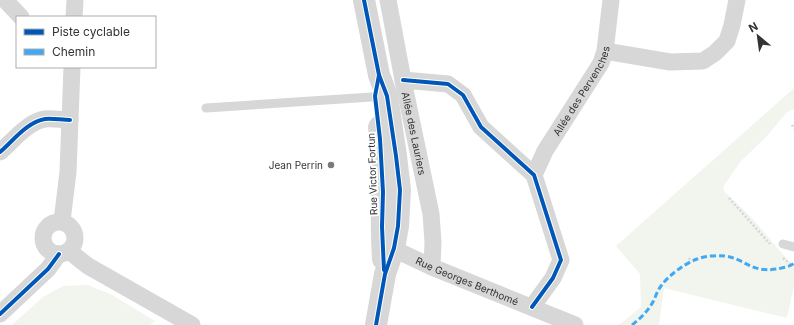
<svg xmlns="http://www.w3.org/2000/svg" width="794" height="325" font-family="Inter,sans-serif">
	<rect width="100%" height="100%" fill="#fff"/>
	<g fill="#f1f5ed">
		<polygon points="794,88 794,109 787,112 767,136 740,162 723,187 725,192 751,217 794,267 794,285 787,318 664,288 659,325 619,325 641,307 640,274 616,246"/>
		<polygon points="88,285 112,295 155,321 150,325 12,325 43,297 63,286"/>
	</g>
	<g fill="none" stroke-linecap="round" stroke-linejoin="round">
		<g stroke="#d6d6d6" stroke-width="2.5" stroke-dasharray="2 2" stroke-linecap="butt">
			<polyline points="792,125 794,129"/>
			<polyline points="729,198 770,244"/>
			<polyline points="689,258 691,262"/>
			<polyline points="783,258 792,265"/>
		</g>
		<g stroke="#d7d7d7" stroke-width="9">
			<polyline points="206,108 387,96"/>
			<polyline points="783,244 794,247"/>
		</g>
		<g stroke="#d7d7d7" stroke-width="17">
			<polyline points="5,0 21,17"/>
			<path id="s1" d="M388 0 403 80 431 214 433 242 432 267"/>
			<polyline points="74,17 75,0"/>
			<polyline points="605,51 670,62 703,61 715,53 727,41 732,25 737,0"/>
			<polyline points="403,80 448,84 463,95 481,127 534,175 561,260 553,278 532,307"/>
			<path d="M0 152C13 141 27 122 45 119 52 118 62 120 70 120"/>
			<path id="s2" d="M534 175 545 151 601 63 605 51 611 0"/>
			<polyline points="62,221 68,172 72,67"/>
			<circle cx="59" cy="238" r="16"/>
			<path id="s3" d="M383 244 432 267 575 325"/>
			<polyline points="69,251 88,266 192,325"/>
			<polyline points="0,314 48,269 59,254"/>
		</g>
		<g stroke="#d7d7d7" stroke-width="22">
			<polyline points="364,0 379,75 387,96 396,156 400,190 398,226 394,248 385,274 376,325"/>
			<path d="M379 127C384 171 380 215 383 259"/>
		</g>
		<path stroke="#3fa9f5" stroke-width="3" stroke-dasharray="6 3" stroke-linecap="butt" d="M632 325C641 318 649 310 654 300 656 295 658 290 661 286 669 275 684 264 697 259 705 256 716 255 725 256 746 259 750 273 777 269 782 268 790 267 794 263"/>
		<defs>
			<g id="cycleway">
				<polyline points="364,0 379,75 387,96 396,156 400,190 398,226 394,248 385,274 376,325"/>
				<polyline points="379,75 375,96 380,139 383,192 382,227 384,270"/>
				<polyline points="403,80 448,84 463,95 481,127 534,175 561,260 553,278 532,307"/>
				<path d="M0 152C13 141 27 122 45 119 52 118 62 120 70 120"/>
				<polyline points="0,314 48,269 59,254"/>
			</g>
		</defs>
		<use href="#cycleway" stroke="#fff" stroke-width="6"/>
		<use href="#cycleway" stroke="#0057b8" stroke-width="4"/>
	</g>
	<circle fill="#7a7a7a" stroke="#fff" stroke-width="1.5" cx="331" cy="165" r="4"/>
	<g text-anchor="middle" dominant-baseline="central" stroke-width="4" stroke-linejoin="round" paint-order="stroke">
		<g font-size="10" fill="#333" stroke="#fff">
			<text stroke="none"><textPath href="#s2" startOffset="97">Allée des Pervenches</textPath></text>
			<text stroke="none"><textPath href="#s1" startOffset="136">Allée des Lauriers</textPath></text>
			<text transform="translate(372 174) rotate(-92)">Rue Victor Fortun</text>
			<text stroke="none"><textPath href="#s3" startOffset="92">Rue Georges Berthomé</textPath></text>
		</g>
		<g font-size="10" fill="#333" stroke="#fff" text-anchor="end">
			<text x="323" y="165">Jean Perrin</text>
		</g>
	</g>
	<rect x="16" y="16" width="140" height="52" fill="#ffffff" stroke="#adadad"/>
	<rect x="24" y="29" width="20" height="6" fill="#0057b8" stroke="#adadad"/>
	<text x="52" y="36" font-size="12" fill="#333333">Piste cyclable</text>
	<rect x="24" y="49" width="20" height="6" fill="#3fa9f5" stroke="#adadad"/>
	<text x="52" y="56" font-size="12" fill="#333333">Chemin</text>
	<g transform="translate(758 36) rotate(331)" stroke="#ffffff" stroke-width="3" paint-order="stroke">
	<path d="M0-3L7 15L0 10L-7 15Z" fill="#333333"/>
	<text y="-6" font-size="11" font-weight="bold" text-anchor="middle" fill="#333333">N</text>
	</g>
</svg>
